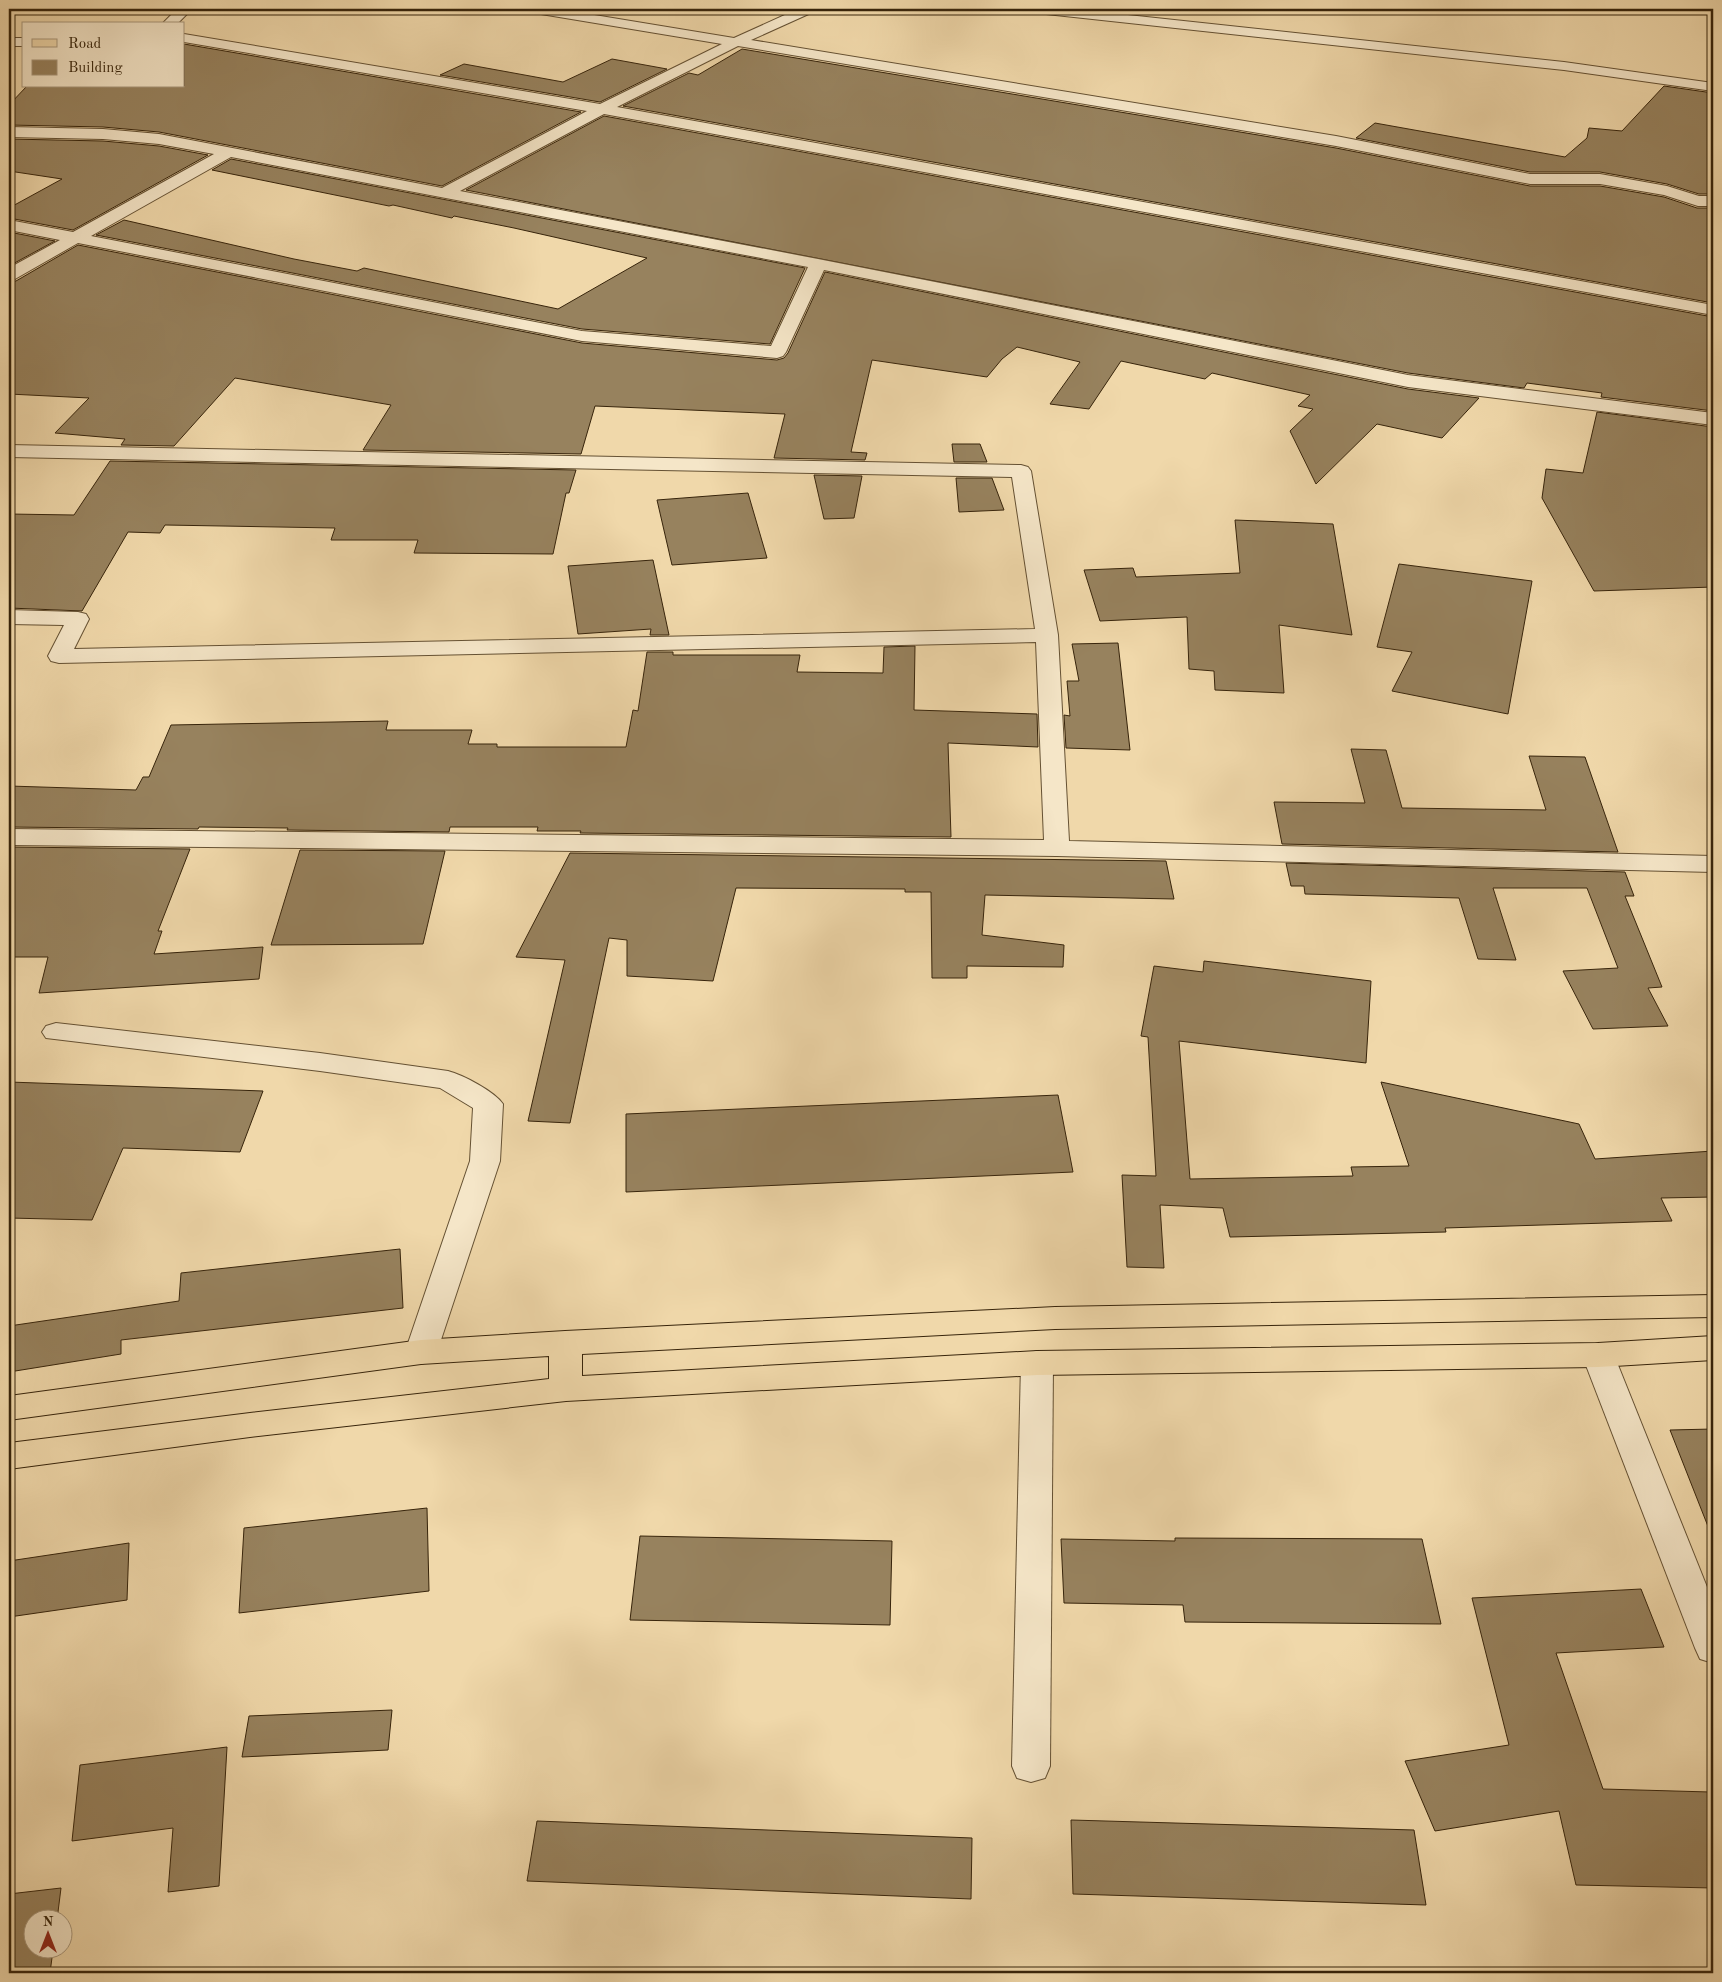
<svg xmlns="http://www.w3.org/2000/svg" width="1722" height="1982" font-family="'Old Standard TT',serif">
	<rect width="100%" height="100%" fill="#f0d8aa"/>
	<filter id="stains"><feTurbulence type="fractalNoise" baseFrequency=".004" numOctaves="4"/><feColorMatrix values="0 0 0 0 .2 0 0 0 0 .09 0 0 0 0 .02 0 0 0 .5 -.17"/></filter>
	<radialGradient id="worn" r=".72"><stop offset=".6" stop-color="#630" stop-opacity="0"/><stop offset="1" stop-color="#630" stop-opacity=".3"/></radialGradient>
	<g fill="#97825e" stroke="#37240b">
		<polygon points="184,44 581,112 442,186 159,132 103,127 9,125 9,105 27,86 184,86"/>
		<polygon points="742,49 1336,148 1530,186 1600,186 1664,197 1697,208 1713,208 1713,303 623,106 689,73 698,75"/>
		<polygon points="612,59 667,69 600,102 440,75 464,64 563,82"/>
		<polygon points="1664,86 1713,93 1713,194 1699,194 1667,184 1600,172 1530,172 1356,138 1375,123 1565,157 1587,138 1589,128 1622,131"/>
		<polygon points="604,116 1713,317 1713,411 1601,397 1602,393 1527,383 1524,388 1408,373 466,190"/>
		<polygon points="9,139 103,141 159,146 208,155 73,230 9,218 9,208 62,179 9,171"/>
		<polygon points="231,159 805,268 770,344 582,329 96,235 124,220 294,259 357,271 364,268 558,309 647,258 514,228 454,216 452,218 393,205 389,206 212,170"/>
		<polygon points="9,232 55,241 9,266"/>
		<polygon points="78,245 582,343 777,360 784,358 788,353 825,272 1408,389 1479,398 1442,438 1377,424 1316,484 1290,431 1313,409 1298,406 1310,395 1212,373 1205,379 1121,361 1089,409 1050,404 1080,362 1017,347 1002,359 987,377 872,360 851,452 867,453 865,460 774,458 785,414 595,406 581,454 363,450 391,405 235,378 174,446 121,445 125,439 55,433 89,398 9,394 9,282 16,281"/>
		<polygon points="1597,412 1713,427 1713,587 1594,591 1542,498 1546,469 1583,473"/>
		<polygon points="952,444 980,444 987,462 954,462"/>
		<polygon points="110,461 576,470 569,493 566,493 553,554 414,553 418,540 331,540 335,528 165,525 160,533 128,532 82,611 9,608 9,514 74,515"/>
		<polygon points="814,475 862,476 854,518 824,519"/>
		<polygon points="956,478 992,478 1004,510 959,512"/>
		<polygon points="748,493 767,558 672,565 657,500"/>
		<polygon points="1235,520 1333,524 1352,635 1279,625 1284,693 1215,690 1214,671 1189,669 1187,617 1100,621 1084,570 1133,568 1136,577 1240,573"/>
		<polygon points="653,560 669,635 650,635 651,629 578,634 568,566"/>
		<polygon points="1399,564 1532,581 1508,714 1392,691 1412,652 1377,647"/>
		<polygon points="1118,643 1130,750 1066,748 1064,715 1070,716 1067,681 1079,681 1072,644"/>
		<polygon points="915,646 914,710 1037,714 1038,747 948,743 951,837 580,833 581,831 537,831 538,827 450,827 449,832 287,830 288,828 199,827 198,829 9,827 9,786 136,790 143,777 149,777 171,725 388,721 386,730 472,730 468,744 497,744 497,747 626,747 633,710 638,711 647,652 673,652 673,655 800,655 797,672 883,673 884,647"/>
		<polygon points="1351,749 1386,750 1402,808 1546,810 1529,756 1585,757 1618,852 1282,844 1274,802 1365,803"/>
		<polygon points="9,847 190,849 158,931 162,931 154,954 263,947 259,979 39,993 48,957 9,957"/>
		<polygon points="300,850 445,851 423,944 271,945"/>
		<polygon points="570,853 1166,861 1174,899 985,895 982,935 1064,945 1063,967 967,966 967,978 932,978 931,892 905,892 905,889 736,888 713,981 627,976 627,940 609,938 570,1123 528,1121 565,960 516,957"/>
		<polygon points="1286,863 1625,872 1634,896 1625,896 1662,987 1648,988 1668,1026 1593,1029 1563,971 1618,968 1587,888 1493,888 1516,960 1478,959 1459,898 1305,894 1304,886 1291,886"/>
		<polygon points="1204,961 1371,981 1366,1063 1179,1041 1190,1179 1353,1176 1351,1167 1409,1166 1381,1082 1579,1124 1595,1159 1713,1151 1713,1197 1661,1198 1672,1221 1445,1228 1446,1232 1230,1237 1223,1208 1160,1205 1164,1268 1127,1267 1122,1175 1156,1176 1148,1037 1141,1036 1154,966 1203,972"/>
		<polygon points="9,1082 263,1091 240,1152 123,1148 92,1220 9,1218"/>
		<polygon points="1058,1095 1073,1172 626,1192 626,1114"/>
		<polygon points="400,1249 403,1308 121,1340 121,1354 9,1372 9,1326 179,1301 181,1273"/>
		<polygon points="1713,1429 1713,1534 1711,1534 1670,1430"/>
		<polygon points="427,1508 429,1591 239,1613 244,1528"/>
		<polygon points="640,1536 892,1541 890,1625 630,1620"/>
		<polygon points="1175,1538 1422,1539 1441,1624 1185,1622 1183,1605 1064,1603 1061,1539 1175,1541"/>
		<polygon points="129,1543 127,1600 9,1617 9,1561"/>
		<polygon points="1641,1589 1664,1647 1556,1653 1603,1789 1710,1792 1713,1805 1713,1888 1576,1885 1559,1811 1435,1831 1405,1761 1509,1745 1472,1598"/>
		<polygon points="392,1710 388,1750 242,1757 249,1716"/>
		<polygon points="227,1747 219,1886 168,1892 173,1828 72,1841 80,1765"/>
		<polygon points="1071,1820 1414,1830 1426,1905 1073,1894"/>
		<polygon points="537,1821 972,1838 971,1899 527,1881"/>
		<polygon points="61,1888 57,1920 32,1920 32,1950 53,1950 50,1973 9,1973 9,1894"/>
	</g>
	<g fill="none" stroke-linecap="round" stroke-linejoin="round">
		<defs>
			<g id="minor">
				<polygon points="177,9 192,9 177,24 162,24"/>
				<path d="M528 9H558L734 38 798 9H815L813 12 751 40 1336 136 1530 174H1600L1667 186 1699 196H1713V206H1698L1664 195 1600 184H1530L1336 146 738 46 617 107 1713 305V315L604 114 460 191 818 259 1408 375 1713 413V425L1408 387 824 270 786 352 783 356 777 358 582 341 78 243 15 279 9 280V268L60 240 9 230V220L73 232 214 154 159 144 103 139 9 137V127L103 129 159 134 442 188 587 111 184 42V34L600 104 722 44 535 13ZM231 157 808 267 771 346 582 331 91 236Z"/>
				<polygon points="1030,9 1072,9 1564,62 1713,83 1713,91 1564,70 1037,13"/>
				<rect x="9" y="38" width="15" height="8"/>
				<polygon points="9,445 1021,465 1028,467 1031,471 1058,635 1069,841 1713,856 1713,872 1057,856 9,845 9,829 1044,840 1036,642 59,663 51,661 48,656 64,625 9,624 9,610 78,612 86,614 89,619 74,649 1035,629 1012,477 9,457"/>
				<path d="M56 1023 320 1053 448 1071C463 1075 494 1091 503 1104L500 1161 437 1352 433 1360 421 1364 409 1360 405 1352 470 1161 473 1108 440 1088 320 1071 46 1038 42 1032 46 1026Z"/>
				<polygon points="1598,1343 1610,1347 1614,1355 1713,1602 1713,1663 1700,1659 1695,1648 1582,1355 1586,1347"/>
				<polygon points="1037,1351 1049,1355 1053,1363 1050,1766 1045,1778 1031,1782 1017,1778 1012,1766 1021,1363 1025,1355"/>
			</g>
			<polygon id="major" points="1713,1295 1713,1317 1055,1329 582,1354 582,1376 1037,1351 1598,1343 1713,1336 1713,1360 1598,1367 1037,1375 566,1401 250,1437 9,1469 9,1443 250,1413 549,1379 549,1356 421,1364 9,1420 9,1396 421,1340 565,1331 1055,1307"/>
		</defs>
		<use href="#minor" stroke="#655133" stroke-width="2"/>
		<use href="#major" stroke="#37240b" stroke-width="2"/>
		<use href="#minor" fill="#f5e6c8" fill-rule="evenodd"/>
		<use href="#major" fill="#f0d8aa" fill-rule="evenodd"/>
	</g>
	<rect width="1722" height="1982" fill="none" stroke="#f0d8aa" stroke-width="30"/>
	<rect x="10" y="10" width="1702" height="1962" fill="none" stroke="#37240b" stroke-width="2.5"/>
	<rect x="15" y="15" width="1692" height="1952" fill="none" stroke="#37240b"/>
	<rect x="22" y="22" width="162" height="65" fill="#f5e6c8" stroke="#a9987c"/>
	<rect x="32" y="39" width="25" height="8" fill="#f0d8aa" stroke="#a9987c"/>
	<text x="68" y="48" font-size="15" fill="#37240b">Road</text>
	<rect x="32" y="60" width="25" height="15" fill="#97825e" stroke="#a9987c"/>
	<text x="68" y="72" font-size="15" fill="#37240b">Building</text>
	<g transform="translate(48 1934)"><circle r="24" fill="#f5e6c8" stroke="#a9987c"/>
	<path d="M0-4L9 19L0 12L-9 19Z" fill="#8f2418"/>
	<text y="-8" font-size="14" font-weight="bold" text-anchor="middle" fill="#37240b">N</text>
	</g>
	<rect width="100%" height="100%" filter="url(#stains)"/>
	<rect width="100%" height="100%" fill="url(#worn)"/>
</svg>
